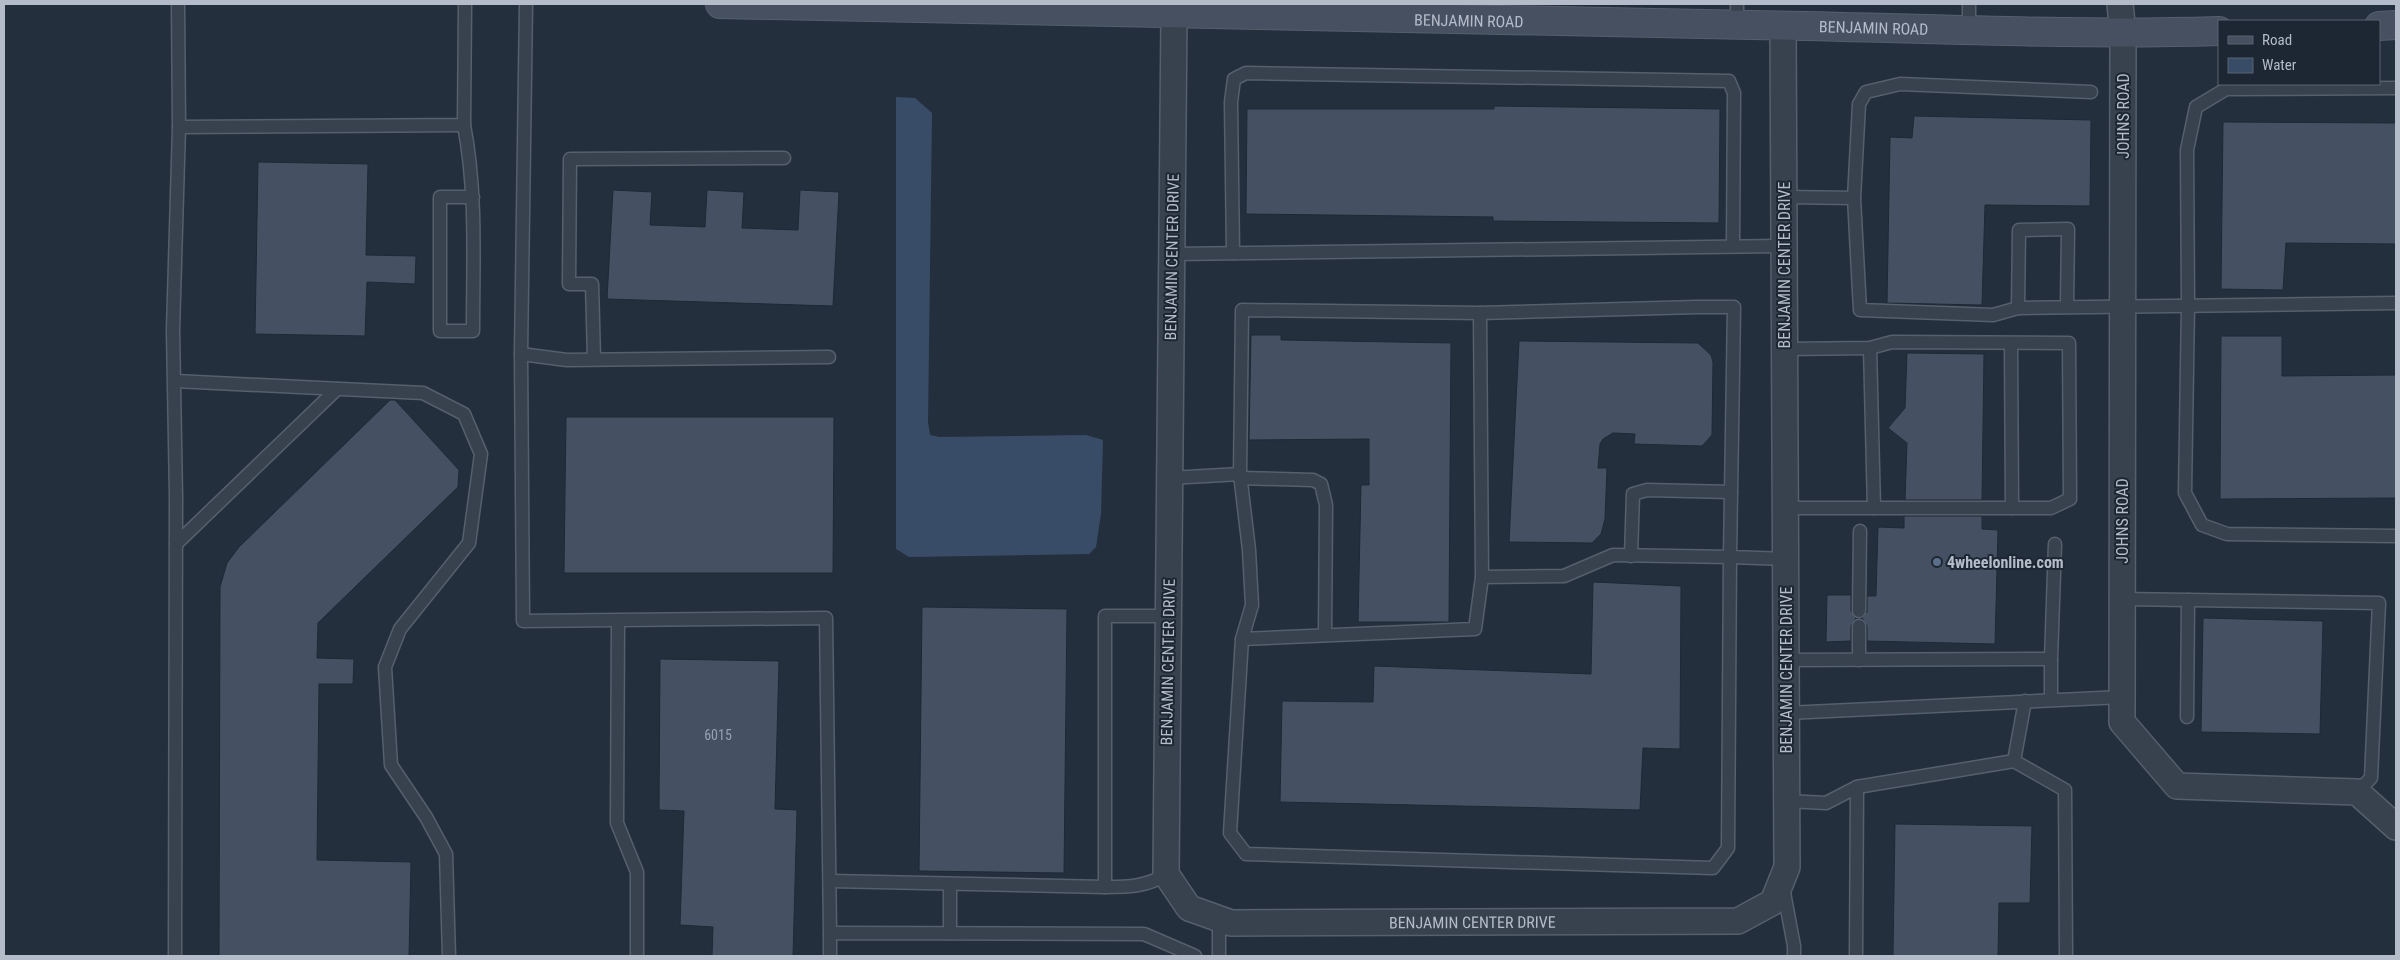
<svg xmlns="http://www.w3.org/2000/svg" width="2400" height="960" font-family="'Roboto Condensed',sans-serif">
	<rect width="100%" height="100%" fill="#242f3e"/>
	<polygon fill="#394c67" points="896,97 915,98 932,113 928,422 930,435 939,437 1086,435 1103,440 1101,514 1096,547 1089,554 909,557 896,549"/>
	<g fill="#455162" stroke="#1f2835">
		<polygon points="1494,106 1720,109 1719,223 1493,221 1493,217 1246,214 1247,109 1494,109"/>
		<polygon points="1914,116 2091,120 2090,206 1985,205 1982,305 1887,303 1890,137 1912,138"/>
		<polygon points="2223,122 2396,123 2396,244 2286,243 2283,290 2221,289"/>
		<polygon points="258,162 368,164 366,255 416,256 415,284 367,282 365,336 255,334"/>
		<polygon points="613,190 652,192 650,225 705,227 707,190 744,192 742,228 798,230 800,190 839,192 833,306 607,299"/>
		<polygon points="1251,335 1281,335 1281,340 1451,343 1449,622 1358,622 1361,485 1369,485 1369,439 1249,440"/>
		<polygon points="2221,336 2282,336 2282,376 2396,375 2396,498 2220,499"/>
		<polygon points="1519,341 1698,343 1711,355 1713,362 1712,435 1702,446 1634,444 1635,434 1613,433 1603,439 1600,444 1598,468 1607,468 1605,519 1601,534 1592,543 1509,542"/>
		<polygon points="1907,353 1984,354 1982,500 1905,500 1907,443 1888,428 1905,408"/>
		<polygon points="390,400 395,400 459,470 458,487 318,623 317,658 354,659 353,684 319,684 317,860 411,862 409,956 219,956 220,587 227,563 239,547"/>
		<polygon points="566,417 834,417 833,573 564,573"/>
		<polygon points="1904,516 1982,516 1982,529 1998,530 1995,644 1867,641 1867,626 1862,618 1867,612 1867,596 1876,596 1878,527 1904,528"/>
		<polygon points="1593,582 1681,586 1680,749 1643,748 1640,810 1280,802 1282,701 1373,702 1374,666 1591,674"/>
		<polygon points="1827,595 1851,595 1851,611 1856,618 1851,626 1851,641 1826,642"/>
		<polygon points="922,607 1067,609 1064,873 919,871"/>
		<polygon points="2203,618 2323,621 2320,734 2201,732"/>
		<polygon points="660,659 779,661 775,809 797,810 793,956 712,956 713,927 680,925 684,811 659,810"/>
		<polygon points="1895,824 2032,826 2030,903 1999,903 1998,956 1893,956"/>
	</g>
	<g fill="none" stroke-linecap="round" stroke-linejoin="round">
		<defs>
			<g id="lane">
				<polyline points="526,4 521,354 523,621 826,618 830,933"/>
				<polyline points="1969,4 1969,30"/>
				<polyline points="1737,24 1737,4"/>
				<polyline points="2396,88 2226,89 2196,107 2187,150 2188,305 2185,493 2202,525 2227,534 2396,536"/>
				<path d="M464 125C477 193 473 262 473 331H440V197H473"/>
				<polyline points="179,127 464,125 465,4"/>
				<polyline points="1784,197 1854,198 1860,310 1993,315 2018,308"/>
				<polyline points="1854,198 1859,104 1866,92 1900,84 2091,92"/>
				<polyline points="1233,253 1231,102 1234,79 1246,73 1729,81 1734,93 1733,246"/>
				<polyline points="1172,254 1784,246"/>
				<polyline points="2067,307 2068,229 2019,230 2018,308 2396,303"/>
				<polyline points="2011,343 2012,508"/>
				<polyline points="1870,348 1874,508"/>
				<polyline points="1785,349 1870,348 1892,342 2069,343 2070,499 2051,508 1785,508"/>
				<polyline points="521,354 567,360 829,357"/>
				<polyline points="594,359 592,284 569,284 570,159 784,158"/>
				<polyline points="175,381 423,393 464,414 481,454 469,543 400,629 385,667 391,765 426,817 446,854 449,956"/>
				<polyline points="1170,478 1240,474"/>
				<polyline points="1240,478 1313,480 1321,484 1326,505 1325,635"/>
				<polyline points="176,544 337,389"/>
				<polygon points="1613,555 1730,557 1728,848 1713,868 1246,854 1230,833 1242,639 1475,629 1482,577 1564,576"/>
				<polyline points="1631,556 1633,494 1647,490 1731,492"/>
				<polyline points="1482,577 1480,313 1697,307 1734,307 1730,557 1786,559"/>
				<polyline points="2122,599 2379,603 2371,778 2357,792"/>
				<polyline points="1859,611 1860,531"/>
				<polyline points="618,621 617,823 637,872 637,956"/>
				<polyline points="1242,639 1252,605 1249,550 1240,474 1242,310 1480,313"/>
				<polyline points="2051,659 2055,544"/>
				<polyline points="1786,660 2051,659 2051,700"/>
				<polyline points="1859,660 1859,626"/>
				<polyline points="1787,713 2122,697"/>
				<polyline points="2187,717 2188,600"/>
				<polyline points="2014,761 2025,701"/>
				<polyline points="1787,801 1826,803 1857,787"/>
				<polyline points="830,881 1105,887 1105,616 1169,616"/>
				<path d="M1105 887C1127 887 1147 887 1166 874"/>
				<polyline points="1783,887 1794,946 1794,956"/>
				<polyline points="1219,919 1219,956"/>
				<polyline points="950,933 950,884"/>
				<polyline points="175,956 176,497 173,330 179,127 178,4"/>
				<polyline points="830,956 830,933 1144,934 1195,956"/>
				<polyline points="1856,956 1857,787 2014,761 2065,790 2066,956"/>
			</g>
			<g id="street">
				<polyline points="2120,4 2123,34 2122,722 2177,786 2357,792 2396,827"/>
				<path id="s1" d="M1174 16 1166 874 1189 908 1231 923 1738 921 1773 902 1787 867 1783 25"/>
			</g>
			<g id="secondary">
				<path id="s2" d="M720 4C1064 13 1408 20 1752 25 1907 27 2063 36 2219 31"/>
				<polyline points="2379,26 2396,25"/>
			</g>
		</defs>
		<use href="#lane" stroke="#565f6c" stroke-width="15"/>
		<use href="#street" stroke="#565f6c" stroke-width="28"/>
		<use href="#secondary" stroke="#565f6c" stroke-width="30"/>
		<use href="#lane" stroke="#38414e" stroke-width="12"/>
		<use href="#street" stroke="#38414e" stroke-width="25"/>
		<use href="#secondary" stroke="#465061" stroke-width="28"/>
	</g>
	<circle fill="#5c6f8a" stroke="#1d2633" stroke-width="2" cx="1937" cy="562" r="5"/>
	<g text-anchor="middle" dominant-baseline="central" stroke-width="4" stroke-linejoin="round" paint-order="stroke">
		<g font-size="14" fill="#98a1af">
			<text x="718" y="735">6015</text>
		</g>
		<g font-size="16" fill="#b4bcc9" stroke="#1d2633">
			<text stroke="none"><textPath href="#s2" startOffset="749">BENJAMIN ROAD</textPath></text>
			<text stroke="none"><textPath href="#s2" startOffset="1154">BENJAMIN ROAD</textPath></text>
			<text transform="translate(2123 116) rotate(-90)">JOHNS ROAD</text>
			<text transform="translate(1172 257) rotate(-89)">BENJAMIN CENTER DRIVE</text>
			<text transform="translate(1784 265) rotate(-90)">BENJAMIN CENTER DRIVE</text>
			<text transform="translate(2122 521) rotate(-90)">JOHNS ROAD</text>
			<text transform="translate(1168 662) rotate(-89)">BENJAMIN CENTER DRIVE</text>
			<text transform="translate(1786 670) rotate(-90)">BENJAMIN CENTER DRIVE</text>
			<text stroke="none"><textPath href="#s1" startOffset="1185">BENJAMIN CENTER DRIVE</textPath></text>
		</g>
		<g font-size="16" font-weight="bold" fill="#b4bcc9" stroke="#1d2633" text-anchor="start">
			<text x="1947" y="562">4wheelonline.com</text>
		</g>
	</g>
	<rect width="2400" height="960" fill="none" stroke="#b4bcc9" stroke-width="10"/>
	<rect x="2218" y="20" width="162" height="65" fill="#1d2633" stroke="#59626f"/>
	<rect x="2228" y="36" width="25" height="8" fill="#465061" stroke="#59626f"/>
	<text x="2262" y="45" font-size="15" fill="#b4bcc9">Road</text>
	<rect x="2228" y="58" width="25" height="15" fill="#394c67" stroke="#59626f"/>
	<text x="2262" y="70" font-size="15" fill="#b4bcc9">Water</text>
</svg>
